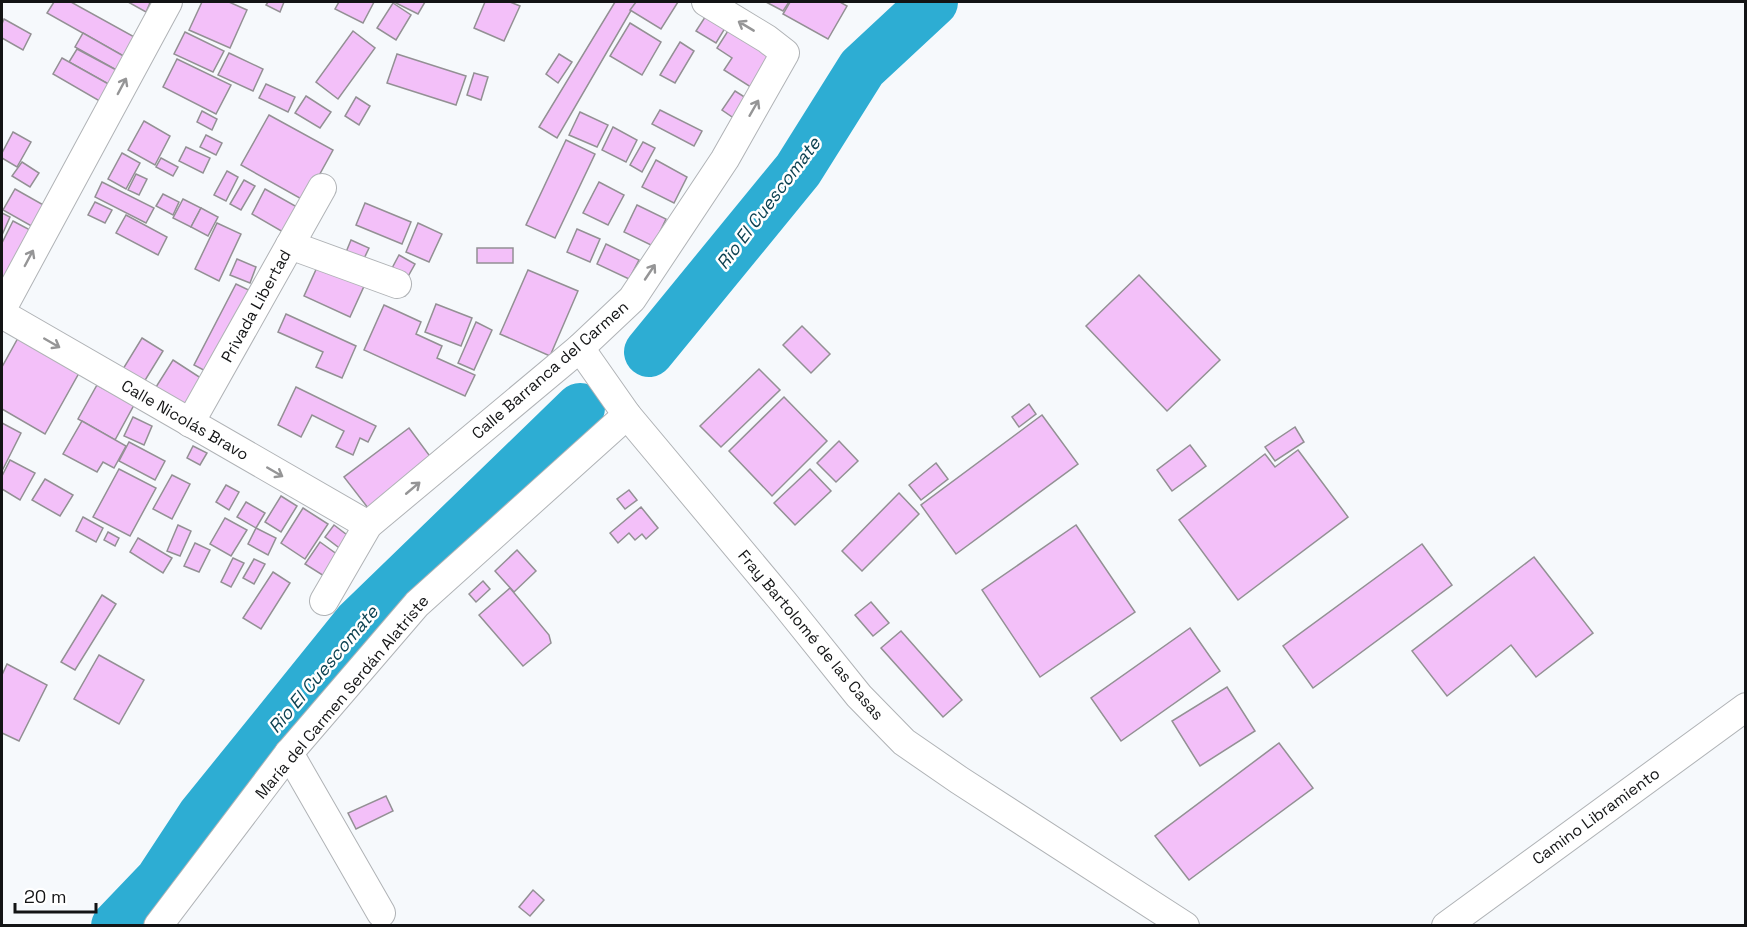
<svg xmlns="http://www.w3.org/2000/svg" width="1747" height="927" font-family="'Space Grotesk',sans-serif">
	<rect width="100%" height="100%" fill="#f6f9fc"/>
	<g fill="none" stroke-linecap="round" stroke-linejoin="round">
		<g stroke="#2dadd3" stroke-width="50">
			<polyline points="649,352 798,170 862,68 933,2"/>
			<polyline points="116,926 160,880 202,816 358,623 580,408"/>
		</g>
	</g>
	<g fill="#f3c0f9" stroke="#939094" stroke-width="1.5">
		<polygon points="54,2 71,2 138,39 127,58 47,13"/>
		<polygon points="128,2 148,2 150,3 146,12"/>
		<polygon points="202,2 229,2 247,10 230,48 189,30"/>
		<polygon points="268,2 284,2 280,12 266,5"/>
		<polygon points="339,2 374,2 363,23 335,9"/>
		<polygon points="394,2 425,2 418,14"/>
		<polygon points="485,2 510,2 520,6 504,41 474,28"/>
		<polygon points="615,2 636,2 557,138 539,127"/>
		<polygon points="636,2 678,2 661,29 630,10"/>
		<polygon points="766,2 789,2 783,11"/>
		<polygon points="790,2 840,2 847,6 828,39 783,14"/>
		<polygon points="393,3 411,15 396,40 377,28"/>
		<polygon points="711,8 730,20 716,43 696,31"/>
		<polygon points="4,19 31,34 23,50 2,38 2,24"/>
		<polygon points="630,23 661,42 642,75 610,56"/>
		<polygon points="733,23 781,53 757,91 724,70 732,58 717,48"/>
		<polygon points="353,31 375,48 338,99 316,82"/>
		<polygon points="185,32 224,51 213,72 174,54"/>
		<polygon points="83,33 127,58 120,72 75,47"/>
		<polygon points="680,42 694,51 675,83 660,75"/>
		<polygon points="77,49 120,72 112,86 69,62"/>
		<polygon points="229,53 263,69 253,91 218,75"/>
		<polygon points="397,54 466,76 456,105 387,83"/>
		<polygon points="559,54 572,62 558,83 546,74"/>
		<polygon points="62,58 112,86 103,103 53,74"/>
		<polygon points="177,59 231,85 216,114 163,87"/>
		<polygon points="474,73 488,77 481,100 467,95"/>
		<polygon points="266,84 295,97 288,112 259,98"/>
		<polygon points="735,91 754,103 741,123 722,110"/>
		<polygon points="306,96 331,112 320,128 295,113"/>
		<polygon points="356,97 370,106 359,125 345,116"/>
		<polygon points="660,110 702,131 694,146 652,124"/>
		<polygon points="202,111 217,119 212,130 197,122"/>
		<polygon points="580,112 608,125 597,147 569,135"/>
		<polygon points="269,115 333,150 305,201 241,165"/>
		<polygon points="144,121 170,136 155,165 128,150"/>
		<polygon points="613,127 637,140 626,162 602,150"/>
		<polygon points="13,132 31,142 17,167 2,158 2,153"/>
		<polygon points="206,135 222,143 216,155 200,147"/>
		<polygon points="566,140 595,154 555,238 526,225"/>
		<polygon points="643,142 655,148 642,172 630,165"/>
		<polygon points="186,147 210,158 203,173 179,161"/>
		<polygon points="122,153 140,163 126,189 108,179"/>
		<polygon points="161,158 178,167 173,176 156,167"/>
		<polygon points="656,160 687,177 674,203 642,187"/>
		<polygon points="22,162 39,173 30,187 12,176"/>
		<polygon points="227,171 238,177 226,201 214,195"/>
		<polygon points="136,174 147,179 139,195 128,190"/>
		<polygon points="244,180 255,186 241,210 230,204"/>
		<polygon points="102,182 154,208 146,223 95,197"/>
		<polygon points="599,182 624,195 608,225 583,213"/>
		<polygon points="15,189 47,207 35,228 3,210"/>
		<polygon points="265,189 297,207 283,232 252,214"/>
		<polygon points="163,194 179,202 173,215 156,206"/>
		<polygon points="183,199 201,208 191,227 173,218"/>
		<polygon points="95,202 112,210 105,223 88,215"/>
		<polygon points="365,203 411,222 402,244 356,225"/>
		<polygon points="637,205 666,219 653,246 624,232"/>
		<polygon points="201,208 218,217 208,236 191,227"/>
		<polygon points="2,213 10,217 2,235"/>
		<polygon points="126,215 167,237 158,255 116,233"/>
		<polygon points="13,221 32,231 2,287 2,243"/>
		<polygon points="217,223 241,234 219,281 195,269"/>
		<polygon points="418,223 442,234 429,262 406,252"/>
		<polygon points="577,229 600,239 590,262 567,252"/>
		<polygon points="351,240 369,248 361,265 344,257"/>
		<polygon points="606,244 639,260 629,279 597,264"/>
		<rect x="477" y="248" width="36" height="15"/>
		<polygon points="399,255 415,264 406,280 390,272"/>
		<polygon points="237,259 256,267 250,283 230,275"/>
		<polygon points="319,263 365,284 350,317 304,296"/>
		<polygon points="528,270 578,291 550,356 500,334"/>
		<polygon points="1139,275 1220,360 1167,411 1086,326"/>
		<polygon points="236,284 255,293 213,375 194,365"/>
		<polygon points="436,304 472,318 461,346 425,332"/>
		<polygon points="384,305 421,322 416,334 442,346 437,358 475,375 465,396 364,350"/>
		<polygon points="286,314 356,346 342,378 316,367 323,352 278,332"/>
		<polygon points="476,322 492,330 474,370 458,363"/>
		<polygon points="802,326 830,354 811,373 783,345"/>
		<polygon points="18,338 79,373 45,434 2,409 2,367"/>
		<polygon points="142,338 163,351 144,382 123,369"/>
		<polygon points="173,360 207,382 190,409 156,387"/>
		<polygon points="759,369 780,390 721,447 700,426"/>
		<polygon points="97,385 134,405 115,440 78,419"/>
		<polygon points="296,387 376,426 368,442 360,438 353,455 336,447 344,431 312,415 301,437 278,425"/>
		<polygon points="784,397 827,441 772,496 729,451"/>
		<polygon points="1029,404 1036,414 1019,427 1012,417"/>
		<polygon points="1042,415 1078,464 956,554 921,505"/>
		<polygon points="133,417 152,426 144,445 124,436"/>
		<polygon points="82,421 126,446 114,468 103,462 97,472 63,454"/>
		<polygon points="2,423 21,433 2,471"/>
		<polygon points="1295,427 1304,442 1275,461 1265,447"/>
		<polygon points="409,428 432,459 368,508 344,477"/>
		<polygon points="839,441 858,461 836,482 817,463"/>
		<polygon points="129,442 165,461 155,480 119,461"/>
		<polygon points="1190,445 1206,466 1172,491 1157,470"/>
		<polygon points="193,446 207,453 200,465 187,458"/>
		<polygon points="1298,450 1348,517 1238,600 1179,520 1265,454 1275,467"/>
		<polygon points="10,460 35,473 20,500 2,489 2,476"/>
		<polygon points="936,463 948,479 921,500 909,485"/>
		<polygon points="119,469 156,488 130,536 93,517"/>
		<polygon points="810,469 831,491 795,525 774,503"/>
		<polygon points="172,475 190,484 172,519 153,509"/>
		<polygon points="45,479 73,495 60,516 32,500"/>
		<polygon points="226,485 239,492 229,510 216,502"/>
		<polygon points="629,490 637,500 625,509 617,499"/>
		<polygon points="899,493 919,514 862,571 842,551"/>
		<polygon points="281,496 297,506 281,532 265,522"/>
		<polygon points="246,502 265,513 256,528 237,517"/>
		<polygon points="641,507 658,528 646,539 642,534 635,540 629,533 618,543 610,533"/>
		<polygon points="303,508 328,524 305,559 281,543"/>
		<polygon points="83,517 103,528 96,542 76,531"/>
		<polygon points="225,518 247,530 231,556 210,544"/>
		<polygon points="178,525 191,531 180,556 167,551"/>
		<polygon points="334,525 351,538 342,550 325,537"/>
		<polygon points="1076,525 1135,612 1040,677 982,590"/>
		<polygon points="256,528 276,538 268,555 248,544"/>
		<polygon points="108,532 119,538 115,546 104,540"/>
		<polygon points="138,538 172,558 163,573 130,552"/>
		<polygon points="320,542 338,555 324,576 305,564"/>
		<polygon points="195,543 210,550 199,572 184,566"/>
		<polygon points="1422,544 1452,585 1313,688 1283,646"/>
		<polygon points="517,550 536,571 514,592 495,571"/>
		<polygon points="1534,557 1593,633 1536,677 1511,645 1447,696 1412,651"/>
		<polygon points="233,558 244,563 231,587 221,582"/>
		<polygon points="254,559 265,564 254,584 243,578"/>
		<polygon points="273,572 290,583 261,629 243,618"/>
		<polygon points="483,581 490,589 476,602 469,594"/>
		<polygon points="510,588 549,635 551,643 523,666 479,615"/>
		<polygon points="102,595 116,604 75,670 61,662"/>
		<polygon points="871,602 889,623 873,636 855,615"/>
		<polygon points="1190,628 1220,671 1121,741 1091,698"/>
		<polygon points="901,631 962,700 943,717 881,648"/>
		<polygon points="99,655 144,680 119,724 74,699"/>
		<polygon points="7,664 47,685 19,741 2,733 2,675"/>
		<polygon points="1227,687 1255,731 1200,766 1172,721"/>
		<polygon points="1279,743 1313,788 1189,880 1155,836"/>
		<polygon points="386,796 393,811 356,829 348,813"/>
		<polygon points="533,890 544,900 530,916 519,907"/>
	</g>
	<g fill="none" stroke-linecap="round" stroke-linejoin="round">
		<defs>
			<g id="minor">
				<polyline points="290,245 397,284"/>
				<polyline points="2,309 168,2"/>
				<polyline points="2,314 368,525"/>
				<polyline points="580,348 627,415 785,604 859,696 904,742 959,780 1185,926"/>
				<polyline points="190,423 322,188"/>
				<polyline points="324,601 368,525 580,348 632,299 725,159 785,53 767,39 706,2"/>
				<polyline points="289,753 381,913"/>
				<polyline points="158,926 289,753 417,604 627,415"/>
				<polyline points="1446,926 1746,707"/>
			</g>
		</defs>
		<use href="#minor" stroke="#b0b3b6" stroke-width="30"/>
		<use href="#minor" stroke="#fff" stroke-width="28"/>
	</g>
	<defs><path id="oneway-shaft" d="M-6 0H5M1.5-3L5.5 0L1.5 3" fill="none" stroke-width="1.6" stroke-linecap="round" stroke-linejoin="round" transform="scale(1.5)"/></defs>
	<g stroke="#959596">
		<use href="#oneway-shaft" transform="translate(746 26) rotate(-149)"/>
		<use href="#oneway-shaft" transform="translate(122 86) rotate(-62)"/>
		<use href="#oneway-shaft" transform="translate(754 108) rotate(-60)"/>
		<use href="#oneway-shaft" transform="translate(29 258) rotate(-62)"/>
		<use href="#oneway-shaft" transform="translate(650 272) rotate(-56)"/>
		<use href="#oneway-shaft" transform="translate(52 343) rotate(30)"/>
		<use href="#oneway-shaft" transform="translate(275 472) rotate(30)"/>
		<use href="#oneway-shaft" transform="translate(413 488) rotate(-40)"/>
	</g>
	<g text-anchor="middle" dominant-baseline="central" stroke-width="5" stroke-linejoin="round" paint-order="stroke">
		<g font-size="16" fill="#131415" stroke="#fff">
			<text transform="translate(256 306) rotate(-61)">Privada Libertad</text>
			<text transform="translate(550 370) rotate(-41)">Calle Barranca del Carmen</text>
			<text transform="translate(185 420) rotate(30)">Calle Nicolás Bravo</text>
			<text transform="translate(811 635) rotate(50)">Fray Bartolomé de las Casas</text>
			<text transform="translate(342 697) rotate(-50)">María del Carmen Serdán Alatriste</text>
			<text transform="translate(1596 816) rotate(-36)">Camino Libramiento</text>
		</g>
		<g font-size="18" font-style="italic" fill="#0d4252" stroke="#fff">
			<text transform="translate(768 203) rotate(-53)">Rio El Cuescomate</text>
			<text transform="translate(323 669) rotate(-50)">Rio El Cuescomate</text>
		</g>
	</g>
	<rect width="1747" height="927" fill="none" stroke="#131415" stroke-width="6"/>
	<path d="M15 903v9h81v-9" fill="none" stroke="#131415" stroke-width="3"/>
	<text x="24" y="903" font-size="18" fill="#131415" stroke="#ffffff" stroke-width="4.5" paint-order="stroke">20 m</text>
</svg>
